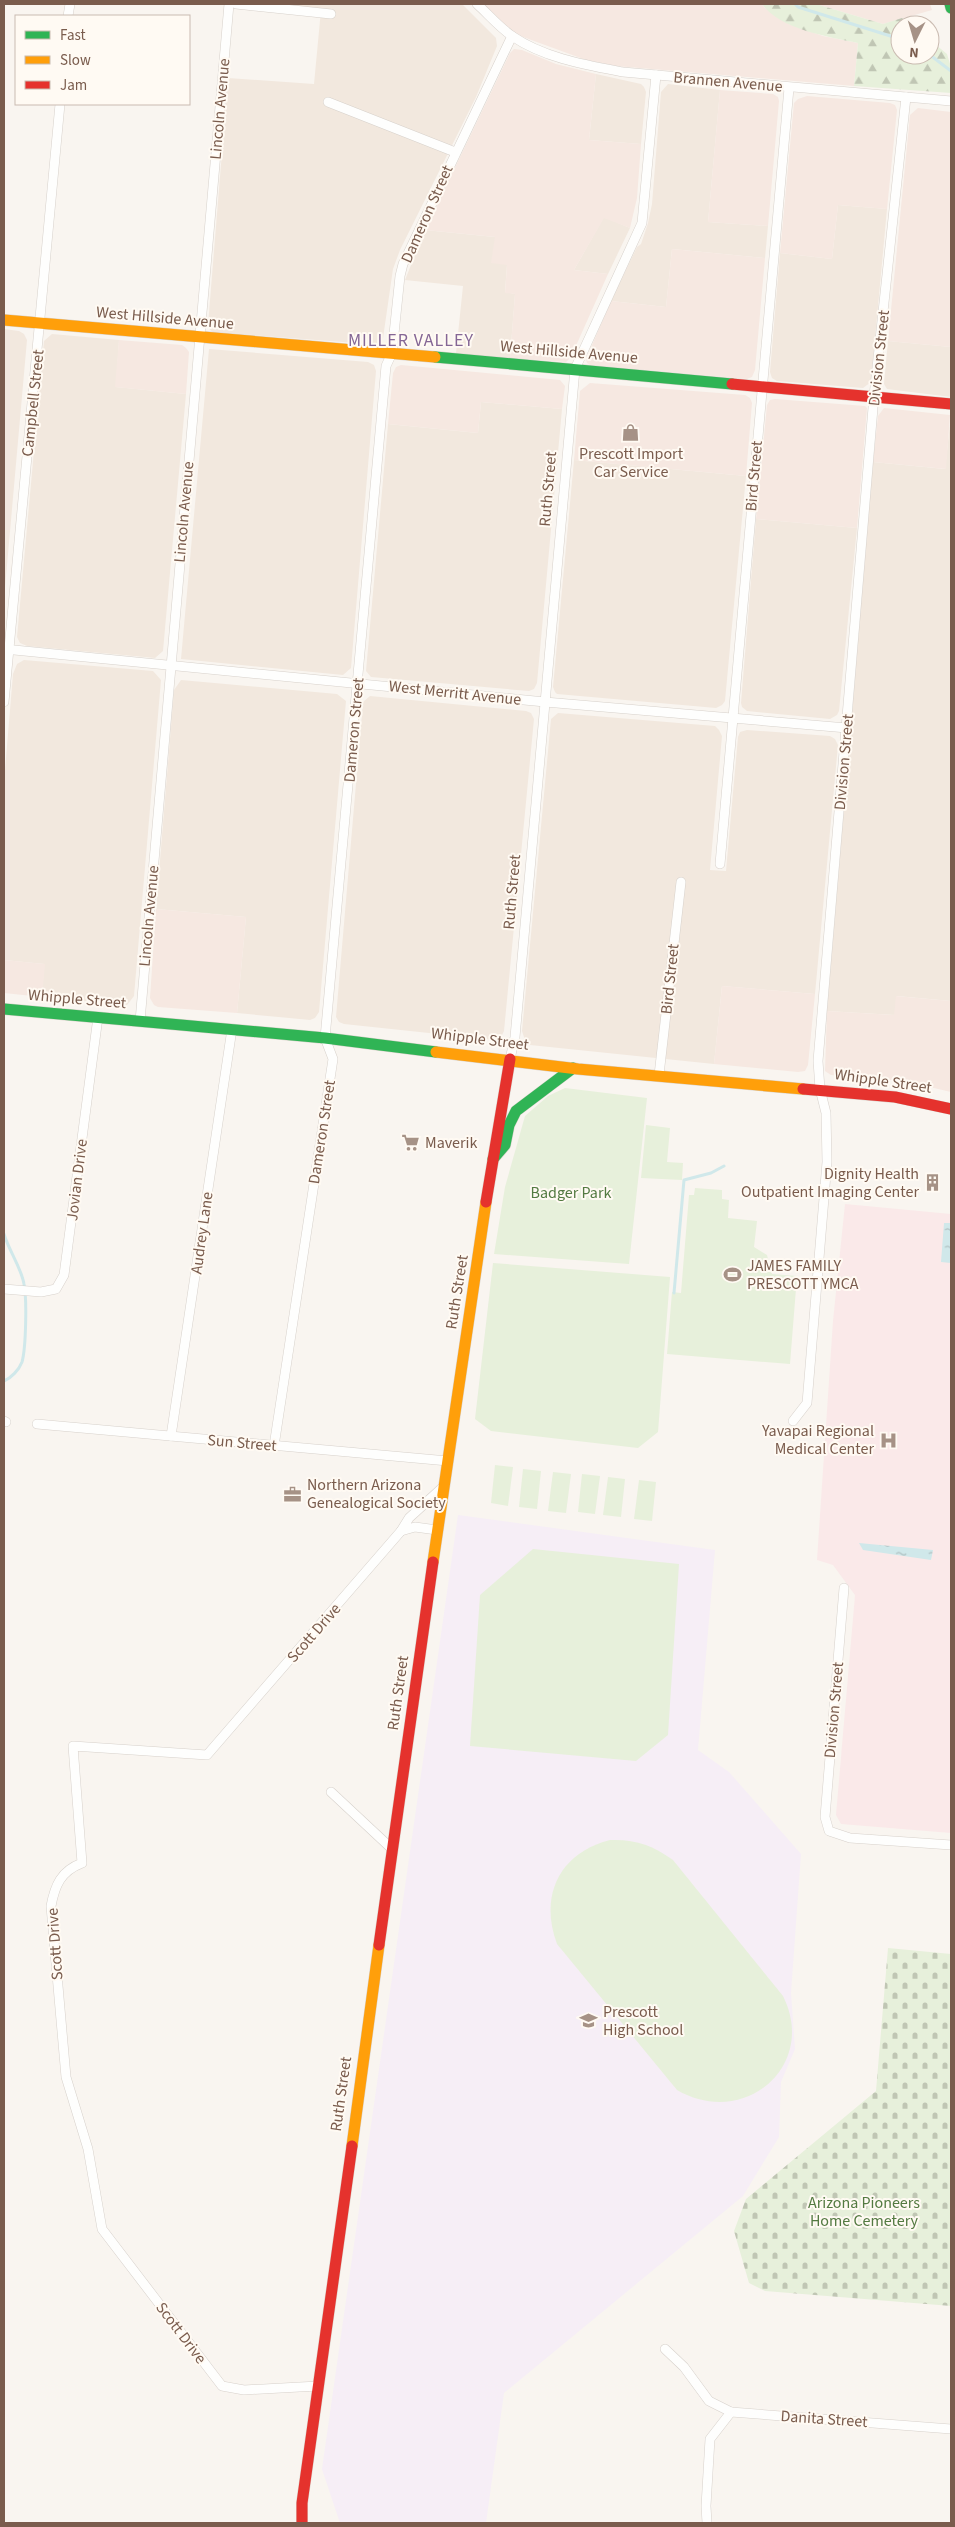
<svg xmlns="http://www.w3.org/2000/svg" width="955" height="2527" font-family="'Source Sans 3',sans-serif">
	<defs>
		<pattern id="forest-firs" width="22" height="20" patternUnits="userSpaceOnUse" patternTransform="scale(1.25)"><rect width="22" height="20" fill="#e7f0db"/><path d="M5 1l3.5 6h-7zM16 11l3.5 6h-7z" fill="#c0c6b4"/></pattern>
		<pattern id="cemetery-stones" width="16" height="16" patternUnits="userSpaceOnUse" patternTransform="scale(1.25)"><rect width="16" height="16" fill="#e7f0db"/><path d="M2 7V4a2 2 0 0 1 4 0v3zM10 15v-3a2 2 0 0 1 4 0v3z" fill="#c0c6b4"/></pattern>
		<pattern id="water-ripples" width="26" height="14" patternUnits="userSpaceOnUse" patternTransform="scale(1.25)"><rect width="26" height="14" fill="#d0e8ea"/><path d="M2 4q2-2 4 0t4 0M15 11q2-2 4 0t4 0" fill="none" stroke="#aebfc0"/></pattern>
	</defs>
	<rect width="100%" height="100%" fill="#f9f5f0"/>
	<g fill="#f2e8de">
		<polygon points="262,4 462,4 496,38 497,46 476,97 400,250 393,269 382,345 213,332 210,330 208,325 228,78 314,84 321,10"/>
		<polygon points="596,74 641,84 644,87 646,92 641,144 589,140"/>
		<polygon points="668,84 720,90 708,222 768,226 765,258 672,249 666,307 611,301 637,247 641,244 648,223 652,204 661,92"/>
		<polygon points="838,205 887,209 871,382 863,388 777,381 772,378 770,372 780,253 832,259"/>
		<polygon points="604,217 630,228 608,274 574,270"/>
		<polygon points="425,230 495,237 507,265 505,292 515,294 510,358 456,353 463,286 405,280"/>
		<polygon points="4,329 19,331 24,334 27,340 4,599"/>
		<polygon points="52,334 119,340 116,387 186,394 163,651 155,658 27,646 20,643 17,637 44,341"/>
		<polygon points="888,341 951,347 951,397 887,389 884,384"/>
		<polygon points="209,349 368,362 374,365 376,371 351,668 343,675 181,659"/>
		<polygon points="481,402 562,409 537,683 534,689 529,691 371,677 366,671 388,424 478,433"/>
		<polygon points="951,415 951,1001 897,996 895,1015 827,1011 873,462 945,469"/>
		<polygon points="574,460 746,476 725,701 722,705 716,708 557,694 555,692 553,687"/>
		<polygon points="756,519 857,528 839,711 837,715 830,719 747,711 742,707 741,703"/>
		<polygon points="24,660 153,671 161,680 134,996 127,1005 42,997 44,964 4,960 4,782 13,674 17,664"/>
		<polygon points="181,680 337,694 346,701 319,1012 315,1018 310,1020 237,1013 246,917 156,909 174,690"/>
		<polygon points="370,696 526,711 531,713 534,719 504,1031 501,1037 495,1040 344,1024 339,1022 336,1017 363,702"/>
		<polygon points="558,713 715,726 719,730 722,736 710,870 726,871 738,737 740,732 747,730 830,736 835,739 838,745 815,994 722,986 714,1064 530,1045 525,1040 522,1031 551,719"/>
	</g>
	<g fill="#f6e8e1">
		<polygon points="480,4 762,4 765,8 789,24 823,36 858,43 854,86 616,66 586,60 515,34"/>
		<polygon points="816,4 930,4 932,10 883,24"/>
		<polygon points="514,49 522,50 556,64 596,74 589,140 641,144 637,198 630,228 604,218 574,270 608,274 571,357 566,362 510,358 515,294 505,293 507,265 491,263 495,237 425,230 510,53"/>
		<polygon points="720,90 773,94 778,97 779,101 768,226 708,222"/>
		<polygon points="807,96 890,103 895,105 897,110 887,209 838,205 832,259 780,253 794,103 798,99"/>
		<polygon points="918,108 951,112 951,347 888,341 910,115"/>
		<polygon points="672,249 765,258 755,370 752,377 747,379 590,365 587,363 586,359 611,301 666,307"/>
		<polygon points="119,340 182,345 186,348 189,352 186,394 115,387"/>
		<polygon points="401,365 560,380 565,386 562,409 481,402 478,433 388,424 393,373 396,367"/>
		<polygon points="590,383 745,395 750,398 752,403 746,476 574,460 580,391"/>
		<polygon points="775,399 865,406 867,408 857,528 756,519 767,405 770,400"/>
		<polygon points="884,408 950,415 946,469 873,462 878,416"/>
		<polygon points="156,909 246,917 237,1013 158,1007 154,1005 150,998"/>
		<polygon points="4,960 45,964 42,997 4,993"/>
		<polygon points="722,986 815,994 808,1065 805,1071 798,1072 714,1064"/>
		<polygon points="896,996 951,1001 951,1092 904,1081 831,1075 825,1071 827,1011 894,1015"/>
	</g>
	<polygon fill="#f6eef6" points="458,1515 715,1550 698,1750 729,1772 801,1854 791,1993 795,2049 781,2082 779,2137 743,2196 504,2393 486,2523 340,2523 322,2469"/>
	<polygon fill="#fae9e9" points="845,1204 951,1214 951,1833 841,1824 836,1815 855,1595 833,1565 817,1560 833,1321"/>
	<path fill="url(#forest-firs)" d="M762 4H816L883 24 902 18 915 25H900V55H930V40L947 54 951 67V93L854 86 858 43C829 37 779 29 762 4Z"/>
	<polygon fill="url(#cemetery-stones)" points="888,1948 951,1954 951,2306 765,2291 749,2283 734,2231 746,2199 876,2091"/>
	<g fill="#e7f0db">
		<polygon points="565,1088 647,1098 629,1264 494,1254 505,1187 525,1116 548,1096"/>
		<polygon points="646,1125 670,1128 667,1162 683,1163 682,1180 641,1178"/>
		<polygon points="695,1188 722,1190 722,1199 729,1200 728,1218 757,1221 754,1247 767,1255 772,1274 797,1276 790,1364 667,1354 672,1292 681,1293 689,1195 694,1195"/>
		<polygon points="493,1263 670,1277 658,1432 638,1448 491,1431 475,1419"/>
		<polygon points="495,1465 513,1467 508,1506 491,1503"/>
		<polygon points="523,1469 541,1471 537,1509 519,1507"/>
		<polygon points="553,1472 571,1474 566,1513 548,1511"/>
		<polygon points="582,1474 600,1476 595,1514 578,1512"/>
		<polygon points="608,1477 625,1479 621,1517 603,1515"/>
		<polygon points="639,1480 656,1482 652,1521 634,1519"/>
		<polygon points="533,1549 679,1564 668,1735 636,1761 470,1746 480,1595"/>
		<path d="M610 1840C635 1839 652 1845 673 1860L783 1996C818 2066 744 2129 677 2090L557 1944C539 1896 559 1853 610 1840Z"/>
	</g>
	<g fill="url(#water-ripples)">
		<polygon points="944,1223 951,1223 951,1263 941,1262"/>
		<polygon points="859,1543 933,1550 931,1560 863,1550"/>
	</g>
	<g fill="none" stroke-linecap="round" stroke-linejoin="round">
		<g stroke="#d0e8ea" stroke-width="3">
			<polyline points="795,4 798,7 900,39"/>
			<polyline points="930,55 951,71"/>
			<path d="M4 1234C9 1251 21 1267 24 1284 27 1299 26 1348 22 1362 19 1370 11 1378 4 1381"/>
			<polyline points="674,1293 684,1180 711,1173 724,1166"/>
		</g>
		<defs>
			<g id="street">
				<polyline points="236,4 331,14"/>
				<path d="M477 4C488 14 499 27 512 36 544 58 586 65 623 72L951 101"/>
				<polyline points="68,16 70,4"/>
				<polyline points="328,102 455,152"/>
				<polyline points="4,649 545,702 847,728"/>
				<polyline points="4,702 60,104"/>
				<polyline points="720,864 789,88"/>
				<polyline points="140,1021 229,4"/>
				<polyline points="510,1059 515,1037 575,369 642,223 656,75"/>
				<polyline points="659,1075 681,882"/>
				<polyline points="4,1289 41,1292 56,1289 64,1275 98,1017"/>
				<polyline points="4,1421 6,1422"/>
				<polyline points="793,1421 807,1403 827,1162 826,1113 820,1089 818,1061 874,396 906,97"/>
				<polyline points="37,1424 448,1461"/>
				<polyline points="171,1436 232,1029"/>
				<polyline points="274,1446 333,1059 325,1038 386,366 392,353 400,276 403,264 512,36"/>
				<polyline points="437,1530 415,1527 401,1531 409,1518 443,1487"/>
				<polyline points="844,1588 825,1817 829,1831 850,1838 951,1845"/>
				<polyline points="331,1792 392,1849"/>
				<polyline points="665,2349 684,2367 709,2401 731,2412"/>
				<path d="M318 2386 244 2390 222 2386 102 2229 88 2149 66 2077 51 1906C55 1885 61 1871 82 1863L73 1746 207 1755 401 1531"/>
				<polyline points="707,2523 706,2506 710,2439 731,2412 951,2429"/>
			</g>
			<g id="fast">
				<polyline points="950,4 951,8"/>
				<polyline points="435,357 732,384"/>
				<polyline points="4,1009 325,1038 436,1052"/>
				<polyline points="493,1159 505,1145 509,1125 516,1111 573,1068"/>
			</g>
			<g id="slow">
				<polyline points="4,320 435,357"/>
				<polyline points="436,1052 578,1069 803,1089"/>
				<polyline points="433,1562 486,1202"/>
				<polyline points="352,2146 379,1945"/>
			</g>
			<g id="jam">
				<polyline points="732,384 951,404"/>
				<polyline points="803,1089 895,1097 951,1109"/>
				<polyline points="486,1202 510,1059"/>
				<polyline points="379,1945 433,1562"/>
				<polyline points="302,2523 302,2503 352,2146"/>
			</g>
		</defs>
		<use href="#street" stroke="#d7d1cb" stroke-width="10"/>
		<use href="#fast" stroke="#d9d2cb" stroke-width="12"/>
		<use href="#slow" stroke="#d9d2cb" stroke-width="12"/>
		<use href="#jam" stroke="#d9d2cb" stroke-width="12"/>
		<use href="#street" stroke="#fefefd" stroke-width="9"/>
		<use href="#fast" stroke="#30b455" stroke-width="11"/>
		<use href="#slow" stroke="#ff9f0a" stroke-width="11"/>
		<use href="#jam" stroke="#e5322d" stroke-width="11"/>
	</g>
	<defs>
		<symbol id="shop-bare" viewBox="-9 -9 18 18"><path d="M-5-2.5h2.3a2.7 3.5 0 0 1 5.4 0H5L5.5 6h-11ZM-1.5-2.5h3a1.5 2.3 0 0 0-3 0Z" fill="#a69286" stroke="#fffaf3" stroke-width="2.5" paint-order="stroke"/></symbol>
		<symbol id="supermarket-bare" viewBox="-9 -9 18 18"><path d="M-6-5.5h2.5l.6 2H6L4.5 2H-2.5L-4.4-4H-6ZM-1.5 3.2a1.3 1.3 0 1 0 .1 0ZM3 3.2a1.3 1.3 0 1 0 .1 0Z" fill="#a69286" stroke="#fffaf3" stroke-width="2.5" paint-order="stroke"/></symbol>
		<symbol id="building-bare" viewBox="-9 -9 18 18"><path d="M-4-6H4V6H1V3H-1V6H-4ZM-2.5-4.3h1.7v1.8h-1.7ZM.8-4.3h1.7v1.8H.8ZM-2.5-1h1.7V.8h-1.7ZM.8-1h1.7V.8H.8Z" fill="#a69286" stroke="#fffaf3" stroke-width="2.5" paint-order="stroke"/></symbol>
		<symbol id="stadium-bare" viewBox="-9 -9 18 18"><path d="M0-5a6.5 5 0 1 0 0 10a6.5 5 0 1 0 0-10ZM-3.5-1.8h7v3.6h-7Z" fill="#a69286" stroke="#fffaf3" stroke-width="2.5" paint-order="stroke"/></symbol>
		<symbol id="hospital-bare" viewBox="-9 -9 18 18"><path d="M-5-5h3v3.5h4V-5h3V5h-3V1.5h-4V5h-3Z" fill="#a69286" stroke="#fffaf3" stroke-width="2.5" paint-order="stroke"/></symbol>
		<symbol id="office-bare" viewBox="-9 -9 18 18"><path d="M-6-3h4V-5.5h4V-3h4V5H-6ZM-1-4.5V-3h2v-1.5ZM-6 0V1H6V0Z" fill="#a69286" stroke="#fffaf3" stroke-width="2.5" paint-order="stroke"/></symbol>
		<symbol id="school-bare" viewBox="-9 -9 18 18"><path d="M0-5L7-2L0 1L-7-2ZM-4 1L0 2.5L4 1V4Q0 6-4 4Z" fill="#a69286" stroke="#fffaf3" stroke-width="2.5" paint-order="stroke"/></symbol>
	</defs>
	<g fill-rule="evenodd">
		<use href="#shop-bare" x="618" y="420" width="25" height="25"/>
		<use href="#supermarket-bare" x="398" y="1130" width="25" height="25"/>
		<use href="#building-bare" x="920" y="1170" width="25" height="25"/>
		<use href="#stadium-bare" x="720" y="1262" width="25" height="25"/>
		<use href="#hospital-bare" x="876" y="1428" width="25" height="25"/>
		<use href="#office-bare" x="280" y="1482" width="25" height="25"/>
		<use href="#school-bare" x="576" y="2008" width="25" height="25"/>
	</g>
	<g text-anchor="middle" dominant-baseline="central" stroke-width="4" stroke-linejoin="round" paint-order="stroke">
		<g font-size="16" fill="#7a5c4d" stroke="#fffaf3">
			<text transform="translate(728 82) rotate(5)">Brannen Avenue</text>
			<text transform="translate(220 109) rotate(-85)">Lincoln Avenue</text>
			<text transform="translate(427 214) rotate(-66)">Dameron Street</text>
			<text transform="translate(165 318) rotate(5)">West Hillside Avenue</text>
			<text transform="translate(569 352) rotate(5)">West Hillside Avenue</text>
			<text transform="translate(879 358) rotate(-84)">Division Street</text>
			<text transform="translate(33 403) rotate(-84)">Campbell Street</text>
			<text transform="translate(754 476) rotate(-85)">Bird Street</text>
			<text transform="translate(548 489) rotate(-85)">Ruth Street</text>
			<text transform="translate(184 512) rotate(-85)">Lincoln Avenue</text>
			<text transform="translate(455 693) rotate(6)">West Merritt Avenue</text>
			<text transform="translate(354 730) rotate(-85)">Dameron Street</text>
			<text transform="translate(844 762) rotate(-85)">Division Street</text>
			<text transform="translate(512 892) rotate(-85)">Ruth Street</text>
			<text transform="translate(149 916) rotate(-85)">Lincoln Avenue</text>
			<text transform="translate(670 979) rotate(-84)">Bird Street</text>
			<text transform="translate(77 999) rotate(5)">Whipple Street</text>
			<text transform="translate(480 1039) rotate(7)">Whipple Street</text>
			<text transform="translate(883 1081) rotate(8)">Whipple Street</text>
			<text transform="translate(322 1132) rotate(-81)">Dameron Street</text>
			<text transform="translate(77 1180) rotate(-83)">Jovian Drive</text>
			<text transform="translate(202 1233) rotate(-82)">Audrey Lane</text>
			<text transform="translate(457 1292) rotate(-81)">Ruth Street</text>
			<text transform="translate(242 1443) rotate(5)">Sun Street</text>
			<text transform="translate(314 1633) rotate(-49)">Scott Drive</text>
			<text transform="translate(398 1693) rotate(-82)">Ruth Street</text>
			<text transform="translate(834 1710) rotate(-85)">Division Street</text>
			<text transform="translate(55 1944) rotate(-94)">Scott Drive</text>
			<text transform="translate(341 2094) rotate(-82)">Ruth Street</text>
			<text transform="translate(181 2333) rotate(53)">Scott Drive</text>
			<text transform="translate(824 2419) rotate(4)">Danita Street</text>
		</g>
		<g font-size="16" fill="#7a5c4d" stroke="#fffaf3" text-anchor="start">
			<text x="631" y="454" text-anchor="middle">Prescott Import<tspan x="631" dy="18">Car Service</tspan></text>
			<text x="425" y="1143">Maverik</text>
			<text x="919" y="1174" text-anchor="end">Dignity Health<tspan x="919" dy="18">Outpatient Imaging Center</tspan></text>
			<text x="747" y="1266">JAMES FAMILY<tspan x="747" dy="18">PRESCOTT YMCA</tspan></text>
			<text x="874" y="1431" text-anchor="end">Yavapai Regional<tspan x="874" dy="18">Medical Center</tspan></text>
			<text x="307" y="1485">Northern Arizona<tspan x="307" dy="18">Genealogical Society</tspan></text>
			<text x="603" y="2012">Prescott<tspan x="603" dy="18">High School</tspan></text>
		</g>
		<g font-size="16" fill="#537a41" stroke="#fffaf3">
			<text x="571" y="1193">Badger Park</text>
			<text x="864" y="2203">Arizona Pioneers<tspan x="864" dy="18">Home Cemetery</tspan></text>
		</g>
		<g font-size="18" letter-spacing="1" fill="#846695" stroke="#fffaf3">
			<text x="411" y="340">MILLER VALLEY</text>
		</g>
	</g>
	<rect width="955" height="2527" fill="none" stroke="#7a5c4d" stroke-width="10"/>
	<rect x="15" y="15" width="175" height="90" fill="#fffaf3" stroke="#cabbb1"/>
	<rect x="25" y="31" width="25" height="8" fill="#30b455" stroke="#cabbb1"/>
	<text x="60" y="40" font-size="15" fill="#7a5c4d">Fast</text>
	<rect x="25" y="56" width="25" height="8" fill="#ff9f0a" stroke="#cabbb1"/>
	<text x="60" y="65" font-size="15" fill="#7a5c4d">Slow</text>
	<rect x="25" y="81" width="25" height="8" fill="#e5322d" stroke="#cabbb1"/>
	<text x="60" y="90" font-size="15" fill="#7a5c4d">Jam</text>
	<g transform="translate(915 40) rotate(185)"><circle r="24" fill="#fffaf3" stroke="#cabbb1"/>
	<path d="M0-4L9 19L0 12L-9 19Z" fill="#a69286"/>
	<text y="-8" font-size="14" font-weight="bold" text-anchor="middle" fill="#7a5c4d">N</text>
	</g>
</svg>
